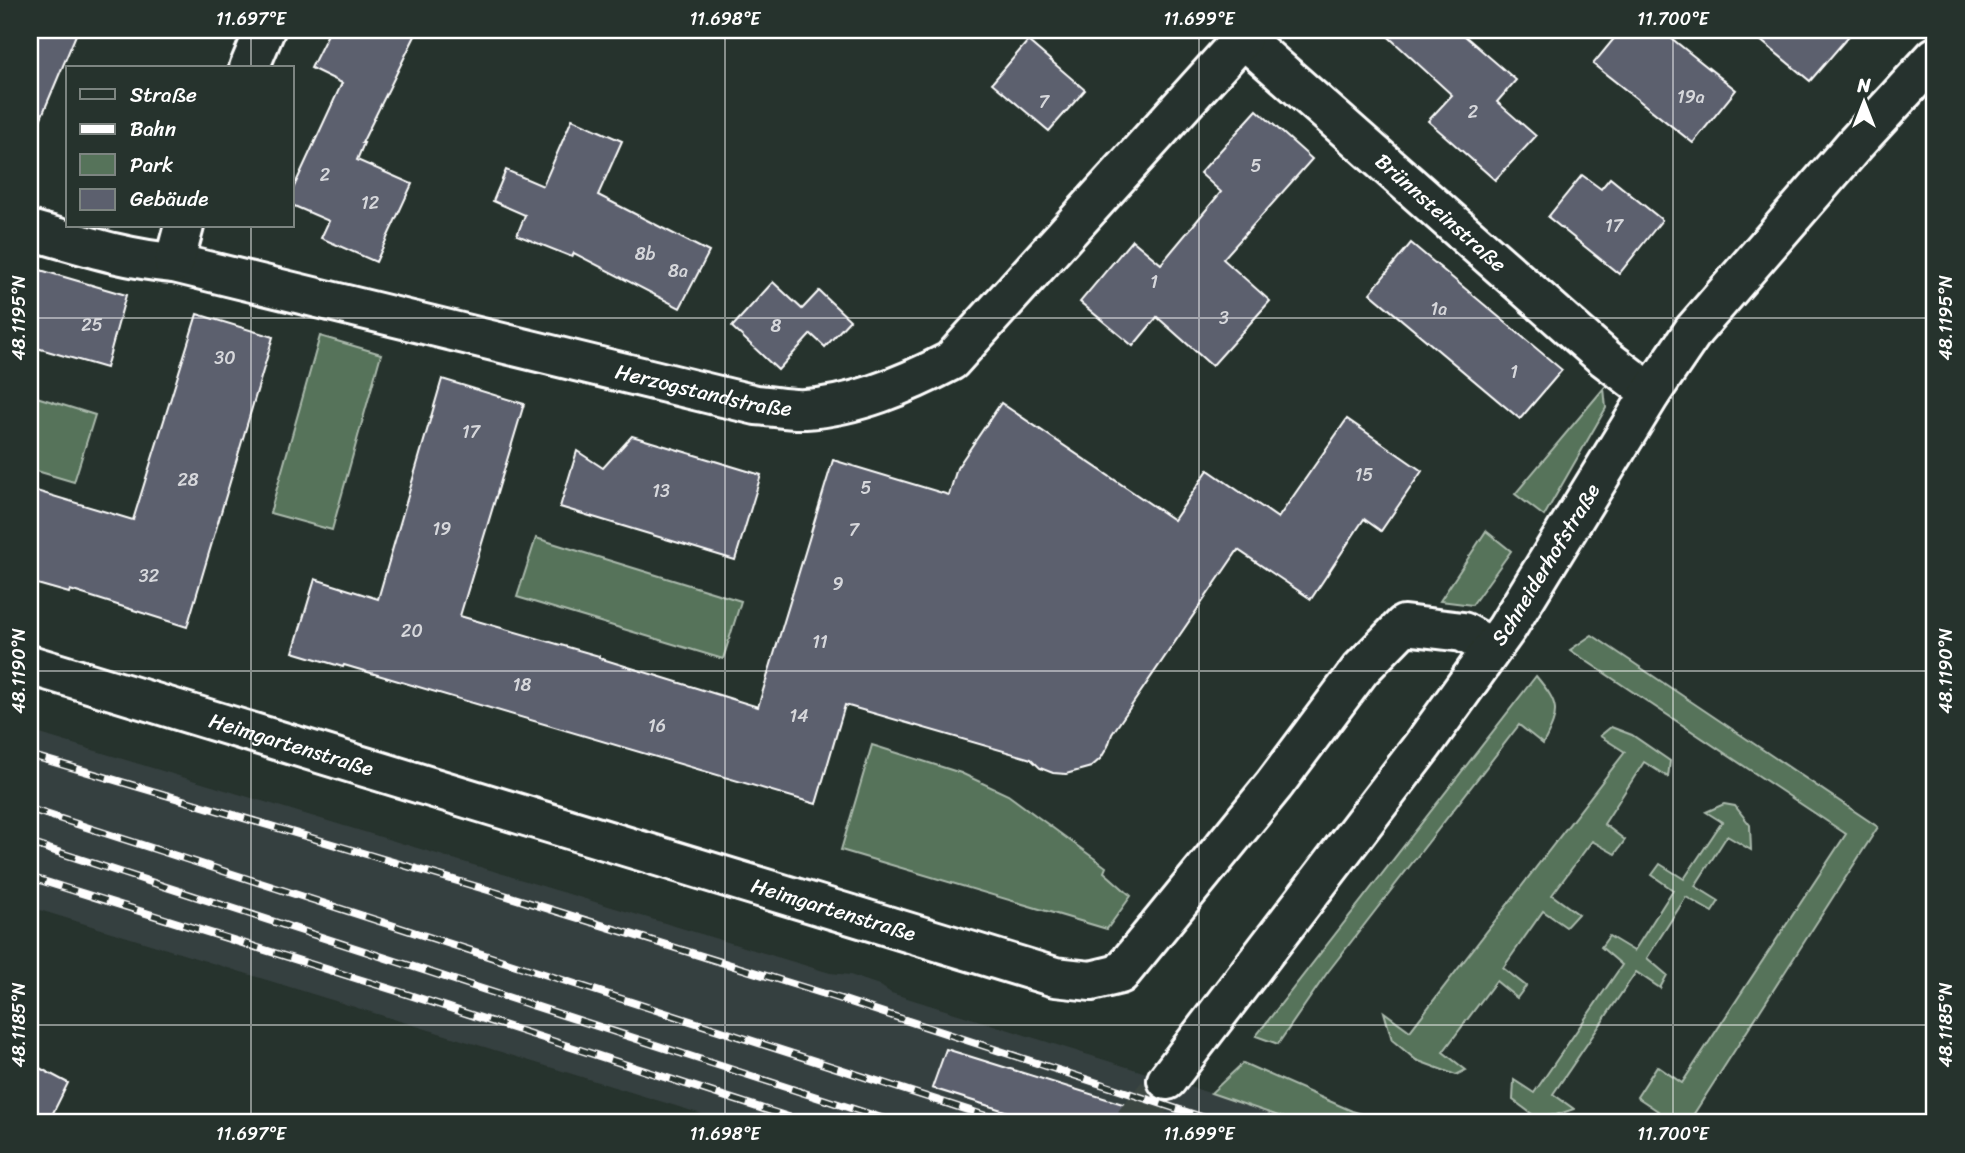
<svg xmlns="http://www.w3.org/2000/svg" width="1965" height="1153" font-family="Sriracha,sans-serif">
	<rect width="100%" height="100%" fill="#26332d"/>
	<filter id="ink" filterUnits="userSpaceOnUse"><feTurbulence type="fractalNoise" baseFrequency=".0143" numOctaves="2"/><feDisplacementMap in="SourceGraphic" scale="14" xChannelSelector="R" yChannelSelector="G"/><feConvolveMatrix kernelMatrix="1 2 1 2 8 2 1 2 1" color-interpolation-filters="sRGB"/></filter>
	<g filter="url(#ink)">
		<polygon fill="#364040" points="30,731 830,973 850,975 879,985 891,993 1191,1087 1299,1123 731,1123 30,907"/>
		<g fill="#56735a" stroke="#aab9ac" stroke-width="2">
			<polygon points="320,336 381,354 332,530 270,513"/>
			<polygon points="1604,388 1606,408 1544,516 1515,494"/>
			<polygon points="30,395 95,415 74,482 30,469"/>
			<polygon points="1486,531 1511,551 1472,605 1440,601"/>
			<polygon points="536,538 741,601 723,659 517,597"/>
			<polygon points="1592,635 1878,827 1688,1123 1650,1123 1658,1111 1637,1097 1657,1066 1682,1083 1846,834 1570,650"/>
			<path d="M1536 676C1559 704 1561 710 1543 744L1519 725 1327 973 1278 1044 1256 1036Z"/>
			<polygon points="1611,727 1632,735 1670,761 1668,777 1644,762 1604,824 1625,840 1615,854 1592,841 1552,895 1578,914 1566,927 1543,911 1503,968 1526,986 1517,998 1496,981 1443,1052 1466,1070 1456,1075 1416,1060 1392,1040 1384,1012 1410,1031 1625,752 1600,736"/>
			<polygon points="872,745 961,773 1008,795 1106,867 1104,872 1131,896 1107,929 841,850"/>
			<polygon points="1724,804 1735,806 1750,825 1751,850 1727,836 1695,886 1719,901 1712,912 1686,897 1647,958 1667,975 1660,988 1636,972 1553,1094 1574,1109 1556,1115 1536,1117 1513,1100 1514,1080 1534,1093 1622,965 1601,947 1609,936 1634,951 1673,890 1652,875 1660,864 1684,879 1722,822 1706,812"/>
			<polygon points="1243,1063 1352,1111 1393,1123 1299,1123 1211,1093"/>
		</g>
		<g fill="#5c606e" stroke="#fff" stroke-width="2">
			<polygon points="30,30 78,30 30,144"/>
			<polygon points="330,30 418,30 362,143 364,143 357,160 412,184 376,262 321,238 329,221 292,205 292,191 342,83 311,68"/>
			<polygon points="1381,30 1458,30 1516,80 1497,102 1536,136 1495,180 1428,121 1452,95"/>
			<polygon points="1621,30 1661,30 1736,90 1693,143 1593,64"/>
			<polygon points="1748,30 1854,30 1810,81"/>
			<polygon points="1028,41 1085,90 1049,131 992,83"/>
			<polygon points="1257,110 1312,159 1223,259 1270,301 1212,366 1157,317 1133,346 1080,302 1132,240 1161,264 1221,192 1200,173"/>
			<polygon points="572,119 622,141 598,195 709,252 680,308 574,253 572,257 517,235 525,215 493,201 506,170 543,186"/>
			<polygon points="1582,175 1601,189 1610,178 1662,220 1619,274 1548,217"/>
			<polygon points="1411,243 1562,370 1520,419 1370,293"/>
			<polygon points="30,267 126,295 106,368 30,346"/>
			<polygon points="773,282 802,309 819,291 850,320 825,347 811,334 778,370 732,327"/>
			<polygon points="197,314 273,337 187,627 70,590 69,593 30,582 30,489 133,520"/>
			<polygon points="442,379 524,404 460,616 599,656 599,658 758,707 833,460 949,495 957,468 1001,403 1174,520 1208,470 1278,518 1347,419 1422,471 1381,531 1364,519 1311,599 1238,550 1112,734 1108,746 1101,758 1091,767 1066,774 1053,773 1040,768 1031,759 845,705 816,804 344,665 343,667 293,652 315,579 378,599"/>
			<polygon points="632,436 761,475 735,560 560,507 577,451 603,468"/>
			<polygon points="946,1049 1158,1115 1156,1123 1043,1123 932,1088"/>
			<polygon points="30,1063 68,1083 48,1123 30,1123"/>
		</g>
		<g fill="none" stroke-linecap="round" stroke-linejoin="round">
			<polyline stroke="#3c4742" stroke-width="38" stroke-dasharray="38 19" stroke-linecap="butt" points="1133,1123 1167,1080"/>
			<defs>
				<g id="minor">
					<path id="s1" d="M1234 30 1605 358 1651 393"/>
					<polyline points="249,68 265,30"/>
					<path id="s2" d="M30 230C77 243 124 259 174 263L756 405C772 406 789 410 805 409 856 406 907 384 951 361L1242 39"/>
					<polyline points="174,263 184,226"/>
					<path id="s3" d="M30 665 1055 977 1091 981 1120 974 1274 785 1360 670 1404 625 1463 632 1492 648"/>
					<path id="s4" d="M1167 1080 1423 745 1507 628 1651 393 1694 330 1856 143 1935 57"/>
				</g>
			</defs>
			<use href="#minor" stroke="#fff" stroke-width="44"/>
			<use href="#minor" stroke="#26332d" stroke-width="38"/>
			<defs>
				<g id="rail">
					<polyline points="30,755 488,890 841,999 1220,1123"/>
					<polyline points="30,809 1008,1123"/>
					<polyline points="30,843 897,1123"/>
					<polyline points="30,877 397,991 807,1123"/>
				</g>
			</defs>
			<use href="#rail" stroke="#fff" stroke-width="8"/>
			<use href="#rail" stroke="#26332d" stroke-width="5" stroke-dasharray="16" stroke-linecap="butt"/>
		</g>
	</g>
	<path fill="none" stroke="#fff" stroke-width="2" stroke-opacity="0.45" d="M251 30V68M725 30V1123M1199 30V1123M1673 30V1123M251 226V1123M30 318H1935M30 671H1935M30 1025H1935"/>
	<g text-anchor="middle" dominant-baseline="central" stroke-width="6" stroke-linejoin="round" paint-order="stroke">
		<g font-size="18" fill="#d6d7db">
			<text x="1691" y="97">19a</text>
			<text x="1044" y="102">7</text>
			<text x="1473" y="112">2</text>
			<text x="1256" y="166">5</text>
			<text x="325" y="175">2</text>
			<text x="370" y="203">12</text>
			<text x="1614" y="226">17</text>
			<text x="645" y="254">8b</text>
			<text x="678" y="271">8a</text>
			<text x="1154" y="282">1</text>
			<text x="1439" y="309">1a</text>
			<text x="1224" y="318">3</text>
			<text x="92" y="325">25</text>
			<text x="776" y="326">8</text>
			<text x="225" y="358">30</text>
			<text x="1514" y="372">1</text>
			<text x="471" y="432">17</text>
			<text x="1364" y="475">15</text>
			<text x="188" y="480">28</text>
			<text x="866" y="488">5</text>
			<text x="661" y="491">13</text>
			<text x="442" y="529">19</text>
			<text x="854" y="530">7</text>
			<text x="149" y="576">32</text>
			<text x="838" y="584">9</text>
			<text x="412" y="631">20</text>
			<text x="820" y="642">11</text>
			<text x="522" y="685">18</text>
			<text x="799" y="716">14</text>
			<text x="657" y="726">16</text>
		</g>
		<g font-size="21" fill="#fff" stroke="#26332d">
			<text stroke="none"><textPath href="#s1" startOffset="276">Brünnsteinstraße</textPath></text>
			<text stroke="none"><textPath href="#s2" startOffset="693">Herzogstandstraße</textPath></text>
			<text stroke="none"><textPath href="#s4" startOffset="640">Schneiderhofstraße</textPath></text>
			<text stroke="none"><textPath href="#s3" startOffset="273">Heimgartenstraße</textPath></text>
			<text stroke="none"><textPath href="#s3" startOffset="840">Heimgartenstraße</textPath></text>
		</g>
	</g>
	<rect width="1965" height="1153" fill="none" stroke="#26332d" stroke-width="77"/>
	<rect x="66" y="66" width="228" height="161" fill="#26332d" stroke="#7d8581" stroke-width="2"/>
	<rect x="80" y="89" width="35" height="10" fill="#26332d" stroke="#7d8581" stroke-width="2"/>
	<text x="130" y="102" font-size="21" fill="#ffffff">Straße</text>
	<rect x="80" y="124" width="35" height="10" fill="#ffffff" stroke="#7d8581" stroke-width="2"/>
	<text x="130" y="136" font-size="21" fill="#ffffff">Bahn</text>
	<rect x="80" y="154" width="35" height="21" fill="#56735a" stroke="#7d8581" stroke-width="2"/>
	<text x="130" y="172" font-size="21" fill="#ffffff">Park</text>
	<rect x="80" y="189" width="35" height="21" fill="#5c606e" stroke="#7d8581" stroke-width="2"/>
	<text x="130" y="206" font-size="21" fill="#ffffff">Gebäude</text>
	<g transform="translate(1864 102)" stroke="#26332d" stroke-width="5" paint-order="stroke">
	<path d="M0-5L12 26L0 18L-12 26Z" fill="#ffffff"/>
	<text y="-10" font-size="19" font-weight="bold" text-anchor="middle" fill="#ffffff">N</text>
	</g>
	<rect x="38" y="38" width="1888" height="1076" fill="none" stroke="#fff" stroke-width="2.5"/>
	<g font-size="18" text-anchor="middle" fill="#fff">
		<text x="251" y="25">11.697°E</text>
		<text x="725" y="25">11.698°E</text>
		<text x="1199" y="25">11.699°E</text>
		<text x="1673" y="25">11.700°E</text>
		<text transform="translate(19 318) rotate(-90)" y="6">48.1195°N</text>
		<text transform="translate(1946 318) rotate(-90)" y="6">48.1195°N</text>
		<text transform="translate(19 671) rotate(-90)" y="6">48.1190°N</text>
		<text transform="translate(1946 671) rotate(-90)" y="6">48.1190°N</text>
		<text transform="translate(19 1025) rotate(-90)" y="6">48.1185°N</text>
		<text transform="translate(1946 1025) rotate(-90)" y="6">48.1185°N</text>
		<text x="251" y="1140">11.697°E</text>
		<text x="725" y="1140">11.698°E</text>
		<text x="1199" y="1140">11.699°E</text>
		<text x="1673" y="1140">11.700°E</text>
	</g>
</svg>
